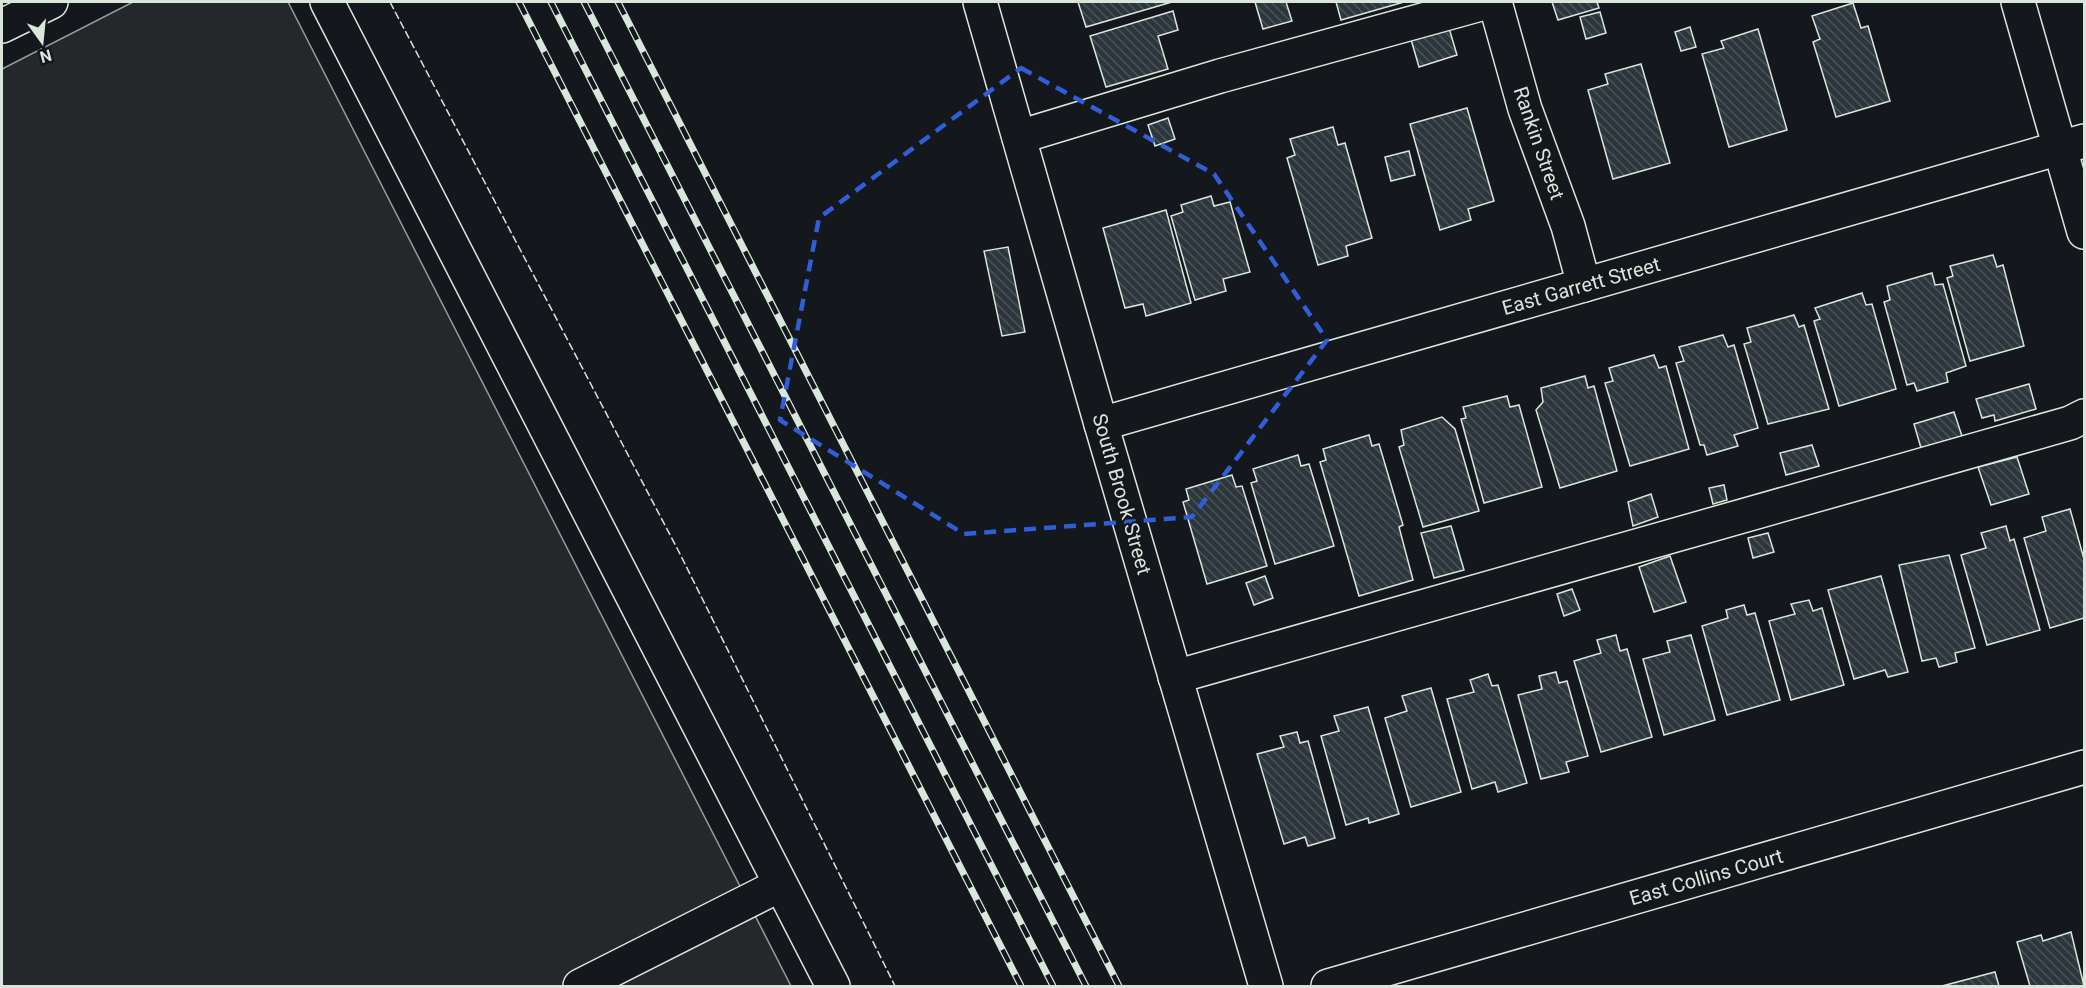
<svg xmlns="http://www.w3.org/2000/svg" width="2086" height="988" font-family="Roboto,sans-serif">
	<defs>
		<pattern id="building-back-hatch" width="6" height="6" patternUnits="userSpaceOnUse" patternTransform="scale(1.5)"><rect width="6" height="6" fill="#2c363c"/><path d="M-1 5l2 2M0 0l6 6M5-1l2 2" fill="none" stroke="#4a5358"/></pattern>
	</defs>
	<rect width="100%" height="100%" fill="#14181c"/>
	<polygon fill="#24282b" stroke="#939e99" stroke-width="1.5" points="133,2 288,2 791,986 2,986 2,69"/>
	<g fill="url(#building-back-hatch)" stroke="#d8e6dc" stroke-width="1.5">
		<polygon points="1078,2 1172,2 1086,27"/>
		<polygon points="1255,2 1286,2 1292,21 1263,29"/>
		<polygon points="1336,2 1404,2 1341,20"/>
		<polygon points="1552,2 1597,2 1599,8 1558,20"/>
		<polygon points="1853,3 1861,28 1868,26 1890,101 1836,117 1813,42 1820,39 1812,16"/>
		<polygon points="1173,11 1178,30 1158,36 1168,69 1106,87 1090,36"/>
		<polygon points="1600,12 1606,33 1586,39 1580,17"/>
		<polygon points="1446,18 1457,55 1419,67 1408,29"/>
		<polygon points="1690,27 1696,47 1681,51 1675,32"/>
		<polygon points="1758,29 1787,130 1729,147 1702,54 1724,48 1721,41"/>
		<polygon points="1641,64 1670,163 1613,179 1588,90 1608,84 1605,74"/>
		<polygon points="1467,108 1494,201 1468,209 1471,220 1440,230 1410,124"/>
		<polygon points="1168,118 1175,139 1155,146 1148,125"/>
		<polygon points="1333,127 1338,145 1345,143 1372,238 1346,246 1348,256 1318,265 1287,158 1295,155 1290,139"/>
		<polygon points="1409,151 1415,175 1391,181 1385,157"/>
		<polygon points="1211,196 1214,206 1230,202 1250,272 1223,279 1226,291 1195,300 1171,216 1183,212 1181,205"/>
		<polygon points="1166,210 1191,303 1146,316 1143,304 1125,308 1103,228"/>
		<polygon points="1008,247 1025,332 1002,336 984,251"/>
		<polygon points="1993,255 1997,267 2003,265 2024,346 1970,361 1947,278 1953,276 1950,266"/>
		<polygon points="1932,273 1935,285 1943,284 1966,366 1946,373 1948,382 1917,391 1914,383 1907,385 1884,302 1890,300 1887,286"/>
		<polygon points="1862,293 1866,305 1872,304 1896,389 1839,406 1814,321 1820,319 1815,308"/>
		<polygon points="1794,315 1799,327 1804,325 1829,409 1768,424 1744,344 1751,342 1747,328"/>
		<polygon points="1723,335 1728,347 1734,345 1758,428 1734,435 1738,446 1707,455 1704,445 1700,445 1676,363 1684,361 1679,347"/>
		<polygon points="1654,355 1659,368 1666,366 1689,449 1630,466 1605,383 1613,381 1609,368"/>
		<polygon points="1585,376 1588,388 1594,386 1617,471 1560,488 1536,410 1543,402 1541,388"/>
		<polygon points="2029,384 2036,409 1995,421 1994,415 1982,418 1976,399"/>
		<polygon points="1507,396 1510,407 1519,405 1542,487 1484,503 1461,419 1466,418 1463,407"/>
		<polygon points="1954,412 1962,436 1921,448 1914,424"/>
		<polygon points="1442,417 1455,429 1479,511 1423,527 1399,447 1404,445 1401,430"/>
		<polygon points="1369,435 1372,446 1379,444 1403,525 1399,527 1413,580 1359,596 1320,462 1326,460 1323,449"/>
		<polygon points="1812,445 1819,466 1786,475 1780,453"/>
		<polygon points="1298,455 1301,466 1309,464 1334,546 1275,564 1251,483 1257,481 1253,469"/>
		<polygon points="2017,457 2029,494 1991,505 1978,467"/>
		<polygon points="1232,475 1236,487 1242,486 1267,566 1207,584 1183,502 1189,500 1186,489"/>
		<polygon points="1724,485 1727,500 1713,504 1709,488"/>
		<polygon points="1651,494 1658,517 1633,526 1628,502"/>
		<polygon points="2070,509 2084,559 2084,618 2050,628 2024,538 2046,531 2042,517"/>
		<polygon points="1451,526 1464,570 1434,578 1421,533"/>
		<polygon points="2006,526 2010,541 2014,539 2040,630 1987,645 1961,555 1986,548 1981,533"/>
		<polygon points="1768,533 1774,552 1753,558 1748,538"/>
		<polygon points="1949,555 1975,648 1955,653 1957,662 1939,667 1936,658 1922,661 1899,565"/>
		<polygon points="1670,556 1686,602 1654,612 1639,567"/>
		<polygon points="1265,576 1273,598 1254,605 1246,583"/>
		<polygon points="1881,576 1908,672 1888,677 1885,670 1854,679 1828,590"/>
		<polygon points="1572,589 1580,610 1564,616 1557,594"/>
		<polygon points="1809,600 1813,611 1822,608 1844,685 1791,700 1769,621 1795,614 1791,604"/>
		<polygon points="1744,605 1747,615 1755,613 1780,700 1727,715 1702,626 1728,618 1726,610"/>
		<polygon points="1616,635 1620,651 1627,649 1652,737 1601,752 1574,661 1601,653 1597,640"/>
		<polygon points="1691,635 1715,720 1664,735 1643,659 1670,652 1667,641"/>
		<polygon points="1556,672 1559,683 1567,681 1588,756 1566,762 1569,772 1541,779 1518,695 1542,689 1539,676"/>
		<polygon points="1488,674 1492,686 1498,685 1527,783 1498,792 1495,782 1472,789 1447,699 1474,692 1470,680"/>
		<polygon points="1431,688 1461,792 1411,807 1385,718 1407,711 1402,696"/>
		<polygon points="1368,707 1399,814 1369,823 1368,818 1346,825 1321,736 1339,731 1334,716"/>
		<polygon points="1297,732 1300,743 1308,741 1335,838 1308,846 1305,837 1284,844 1257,754 1284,747 1280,736"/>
		<polygon points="2071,932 2084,986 2030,986 2017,942 2041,935 2043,941"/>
		<polygon points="1995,972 1999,986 1942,986"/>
	</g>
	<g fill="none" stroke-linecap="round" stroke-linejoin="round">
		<defs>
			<g id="minor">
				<polyline points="327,2 833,986"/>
				<polyline points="980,2 1101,424 1266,986"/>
				<polyline points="1495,2 1525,109 1568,226 1584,285"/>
				<polyline points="2018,2 2084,232"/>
				<polyline points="2,26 51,2"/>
				<polyline points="1019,137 1220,76 1488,2"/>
				<polyline points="1101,424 2084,141"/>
				<polyline points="1175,677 2070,423 2084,416"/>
				<polyline points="580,986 780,885"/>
				<polyline points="1328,986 2084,767"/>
			</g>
		</defs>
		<use href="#minor" stroke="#d8e6dc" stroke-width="36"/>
		<use href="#minor" stroke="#14181c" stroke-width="33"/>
		<defs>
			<g id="rail">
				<polyline points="519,2 1021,986"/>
				<polyline points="551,2 1053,986"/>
				<polyline points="584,2 1086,986"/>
				<polyline points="618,2 1119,986"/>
			</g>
		</defs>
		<use href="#rail" stroke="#d8e6dc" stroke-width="7"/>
		<use href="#rail" stroke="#14181c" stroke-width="4.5" stroke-dasharray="14" stroke-linecap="butt"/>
		<polyline stroke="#d8e6dc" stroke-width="1.5" stroke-dasharray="8 3" stroke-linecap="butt" points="390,2 678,550 895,986"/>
	</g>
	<path fill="none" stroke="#305dd8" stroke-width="4.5" stroke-dasharray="12 8" stroke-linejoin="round" d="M1021 68 1214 174 1327 340 1192 517 964 534 780 420 819 218Z"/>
	<g text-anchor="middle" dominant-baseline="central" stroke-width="4.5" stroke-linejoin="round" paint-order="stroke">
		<g font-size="20" fill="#d8e6dc" stroke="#14181c">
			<text transform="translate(1539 143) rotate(71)">Rankin Street</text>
			<text transform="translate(1581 286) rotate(-16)">East Garrett Street</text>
			<text transform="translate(1122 494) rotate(74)">South Brook Street</text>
			<text transform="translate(1706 877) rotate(-16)">East Collins Court</text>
		</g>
	</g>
	<rect width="2086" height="988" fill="none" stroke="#d8e6dc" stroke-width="6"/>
	<g transform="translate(42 42) rotate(165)" stroke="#14181c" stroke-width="4.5" paint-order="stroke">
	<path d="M0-4.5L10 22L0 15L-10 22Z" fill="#d8e6dc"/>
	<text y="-9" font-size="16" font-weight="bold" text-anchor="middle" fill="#d8e6dc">N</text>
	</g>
</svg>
